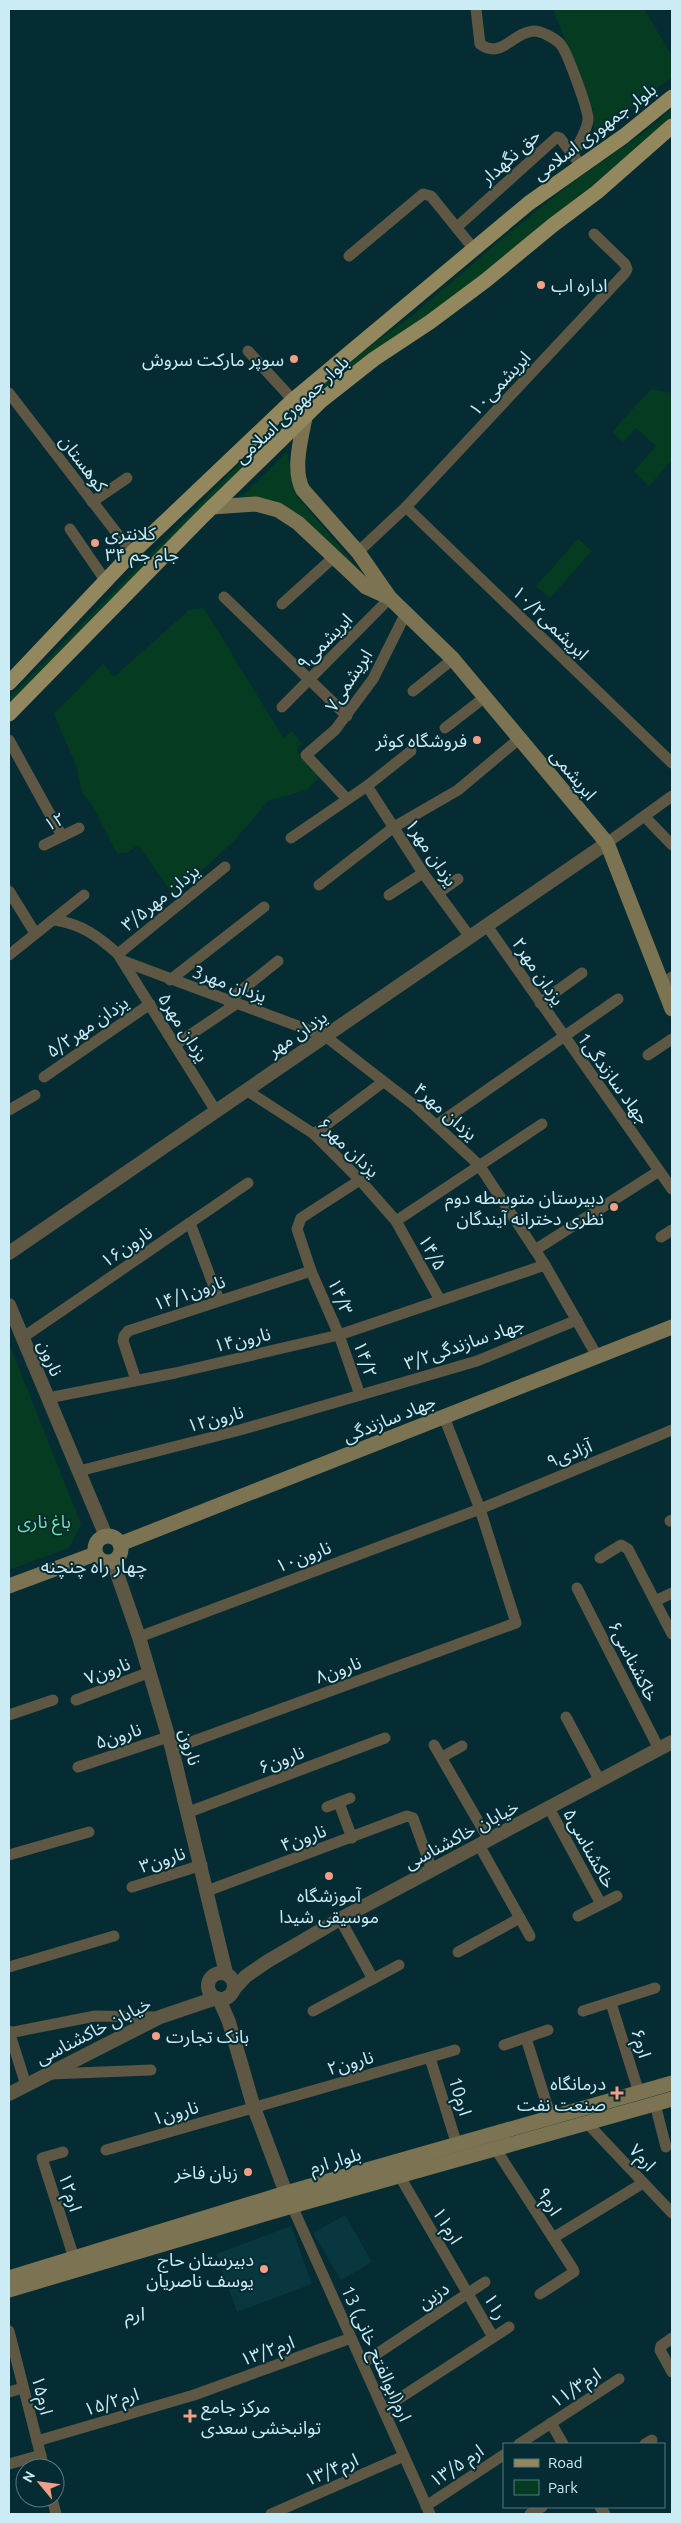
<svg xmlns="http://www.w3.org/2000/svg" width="681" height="2523" font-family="Ubuntu,'Noto Sans Arabic',sans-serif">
	<rect width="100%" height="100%" fill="#052b33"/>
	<g fill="#093740">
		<polygon points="345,2215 372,2262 341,2280 313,2233"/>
		<polygon points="291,2226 312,2284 237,2312 216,2254"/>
	</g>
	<g fill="#053c21">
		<polygon points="553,9 644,9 672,56 672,77 594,135 593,109"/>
		<polygon points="672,108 672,117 657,132 447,304 345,371 102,608 9,706 9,698 230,473 327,380 380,338 411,317 504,237 573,182 653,126"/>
		<polygon points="651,389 672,393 672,460 649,486 634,471 656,446 636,428 623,442 612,432"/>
		<polygon points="287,452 297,496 371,584 306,523 240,498"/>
		<polygon points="578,539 592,551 550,598 536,586"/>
		<polygon points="204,608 284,739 292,731 302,744 296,750 319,777 307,790 268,801 235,840 174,896 138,845 127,853 117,853 92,805 82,793 77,768 54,714 103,664 114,677 189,610"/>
		<polygon points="9,1343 81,1524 69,1548 9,1570"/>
	</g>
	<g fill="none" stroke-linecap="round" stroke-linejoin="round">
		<g stroke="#5d5743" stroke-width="11">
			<path d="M476 9 480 44C502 60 512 32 534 31 541 31 557 39 561 45 567 52 589 111 588 120 587 131 578 144 573 155"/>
			<polyline points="457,227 557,137 560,138 576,159"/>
			<polyline points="349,256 423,194 431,196 473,248"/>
			<polyline points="248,351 293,400"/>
			<polyline points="9,393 132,553"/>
			<polyline points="92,502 127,478"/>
			<polyline points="406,507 672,763"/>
			<polyline points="70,529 105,580"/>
			<polyline points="358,552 406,507 625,273 627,269 625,264 594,234"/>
			<polyline points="224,597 347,716"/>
			<polyline points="282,604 334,557"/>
			<polyline points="413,691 453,659"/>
			<polyline points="282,707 390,598"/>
			<polyline points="445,728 485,697"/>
			<polyline points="9,740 62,836"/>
			<polyline points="367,786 423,873 470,937"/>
			<polyline points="347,799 306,755 335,730 373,679 406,613"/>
			<polyline points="645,817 672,845"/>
			<polyline points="291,838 367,786 411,751"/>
			<polyline points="607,843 672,796"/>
			<polyline points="44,845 79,828"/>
			<polyline points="319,885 394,827 458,790 520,738"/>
			<polyline points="9,891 35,933"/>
			<polyline points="438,893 458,879"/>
			<polyline points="389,895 423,873"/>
			<path d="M55 920C81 924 98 936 118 954L216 1111"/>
			<polyline points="487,926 672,1189"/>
			<polyline points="118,954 225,867"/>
			<polyline points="9,955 84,895"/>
			<polyline points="123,961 325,1036 414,1105 479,1165 545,1265 597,1356"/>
			<polyline points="170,980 264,907"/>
			<polyline points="662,985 672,977"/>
			<polyline points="228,1001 278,961"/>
			<polyline points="540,1003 582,973"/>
			<polyline points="175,1045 236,1004"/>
			<polyline points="648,1055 672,1039"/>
			<polyline points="44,1077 150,1004"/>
			<polyline points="246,1090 314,1134 360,1180 396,1221 440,1300"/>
			<polyline points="9,1110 35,1095"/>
			<polyline points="438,1124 618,999"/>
			<polyline points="314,1134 383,1082"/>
			<polyline points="396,1221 542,1124"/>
			<polyline points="190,1223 219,1300"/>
			<polyline points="661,1237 672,1230"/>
			<polyline points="535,1250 659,1171"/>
			<polyline points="22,1338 248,1183"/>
			<polyline points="136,1380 123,1341 124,1336 128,1331 311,1271"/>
			<polyline points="360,1395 339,1335 311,1271 297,1229 301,1218 360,1180"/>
			<polyline points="48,1398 175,1373 339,1335 545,1265"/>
			<polyline points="79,1471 240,1430 477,1361 577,1320"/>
			<polyline points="670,1521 672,1520"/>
			<polyline points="600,1558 621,1545 628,1549 672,1634"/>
			<polyline points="577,1588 659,1749"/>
			<polyline points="655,1601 672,1593"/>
			<polyline points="139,1637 480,1509 672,1430"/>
			<polyline points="76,1700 150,1672"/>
			<polyline points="9,1715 53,1700"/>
			<polyline points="566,1717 600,1781"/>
			<polyline points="434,1745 489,1840"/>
			<polyline points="172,1749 516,1623 480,1509 444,1417"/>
			<polyline points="442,1757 462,1746"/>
			<polyline points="78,1767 168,1737"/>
			<polyline points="339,1803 352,1838"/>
			<polyline points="327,1807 350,1798"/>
			<polyline points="549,1808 601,1904"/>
			<polyline points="189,1812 385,1738"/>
			<polyline points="479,1845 530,1936"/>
			<polyline points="9,1855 89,1832"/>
			<polyline points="132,1887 202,1865"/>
			<polyline points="207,1891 407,1816 413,1818 432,1870"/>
			<polyline points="578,1916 617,1896"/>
			<polyline points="340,1919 373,1979"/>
			<polyline points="458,1952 520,1918"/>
			<polyline points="9,1967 114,1936"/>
			<polyline points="611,2003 639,2093"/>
			<polyline points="313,2011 399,1965"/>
			<polyline points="583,2011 655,1988"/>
			<polyline points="9,2031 26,2085"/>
			<polyline points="9,2033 95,2016 159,2017"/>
			<polyline points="526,2038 551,2118"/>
			<polyline points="504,2045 548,2030"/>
			<polyline points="430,2058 457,2145"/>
			<polyline points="51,2074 151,2070"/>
			<polyline points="655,2104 666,2147"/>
			<polyline points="588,2124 672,2213"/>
			<polyline points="495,2148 573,2269 574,2272 540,2294"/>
			<polyline points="106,2150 455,2050"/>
			<polyline points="63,2152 42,2158 74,2258"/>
			<polyline points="399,2175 493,2337"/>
			<polyline points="292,2206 430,2514"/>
			<polyline points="553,2238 643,2183"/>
			<polyline points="9,2331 44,2468"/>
			<polyline points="672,2338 661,2346 660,2350 672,2372"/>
			<polyline points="363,2363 485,2282"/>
			<polyline points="9,2392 23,2388"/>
			<polyline points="383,2409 509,2327"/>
			<polyline points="551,2423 563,2444"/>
			<polyline points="37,2441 194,2395 351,2338"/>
			<polyline points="519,2444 619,2379"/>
			<polyline points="645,2444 652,2440"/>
			<polyline points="9,2464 41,2455"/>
			<polyline points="52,2498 56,2514"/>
			<polyline points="426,2506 505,2454"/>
			<polyline points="600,2507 605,2514"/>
			<polyline points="271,2514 404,2456"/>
			<polyline points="530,2514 542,2507"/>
		</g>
		<g stroke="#5d5743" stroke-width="14">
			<polyline points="9,1253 607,843"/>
			<polyline points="9,1305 106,1536"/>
			<polyline points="113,1562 139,1637 172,1749 226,1973"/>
			<circle cx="221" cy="1986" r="13"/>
			<polyline points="234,1989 246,1976 268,1961 340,1919 672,1742"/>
			<polyline points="219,1999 229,2022 254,2108 286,2193"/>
			<polyline points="9,2094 160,2017 216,1998"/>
		</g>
		<g stroke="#7b7352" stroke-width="15">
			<path d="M305 418C301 438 292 471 303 490L358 552 390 598 453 659 607 843 672 1009"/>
			<polyline points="212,507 256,504 278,510 298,523 366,587 390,598"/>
			<circle cx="108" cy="1549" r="13"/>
			<polyline points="120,1544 672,1327"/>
			<polyline points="9,1586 95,1554"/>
			<polyline points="9,2278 286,2193 672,2083"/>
			<polyline points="9,2290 292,2206 672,2099"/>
		</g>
		<g stroke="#93885d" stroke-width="15">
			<polyline points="9,683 132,553 293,400 529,203 624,136 672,97"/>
			<polyline points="9,714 201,518 322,400 374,359 430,322 485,281 553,225 597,192 672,126"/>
		</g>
	</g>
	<g fill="#f49e87" stroke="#052b33" stroke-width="2">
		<circle cx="541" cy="285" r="5"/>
		<circle cx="294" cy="359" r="5"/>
		<circle cx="95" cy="543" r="5"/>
		<circle cx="477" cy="740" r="5"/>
		<circle cx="614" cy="1207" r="5"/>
		<circle cx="329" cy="1876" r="5"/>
		<circle cx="156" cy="2036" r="5"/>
		<path d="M614.5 2085.5h5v5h5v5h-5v5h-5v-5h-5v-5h5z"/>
		<circle cx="248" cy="2172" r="5"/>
		<circle cx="264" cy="2269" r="5"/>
		<path d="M187.5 2408.5h5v5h5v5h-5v5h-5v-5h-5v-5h5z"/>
	</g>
	<g text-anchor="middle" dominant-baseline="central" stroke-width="4" stroke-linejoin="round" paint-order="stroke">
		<g font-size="18" fill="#ccecf5" stroke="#052b33">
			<text transform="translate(594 131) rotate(-37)">بلوار جمهوری اسلامی</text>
			<text transform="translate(510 156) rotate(-42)">حق نگهدار</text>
			<text transform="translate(499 383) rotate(-47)">ابریشمی۱۰</text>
			<text transform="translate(291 409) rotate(-43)">بلوار جمهوری اسلامی</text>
			<text transform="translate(84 463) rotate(53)">کوهستان</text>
			<text transform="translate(551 622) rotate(44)">۱۰/۲ابریشمی</text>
			<text transform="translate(324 641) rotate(-46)">ابریشمی۹</text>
			<text transform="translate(348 680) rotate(-57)">ابریشمی۷</text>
			<text transform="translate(574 774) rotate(50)">ابریشمی</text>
			<text transform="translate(54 821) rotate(-26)">۱۲</text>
			<text transform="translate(432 852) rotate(56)">یزدان مهر۱</text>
			<text transform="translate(160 897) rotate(-39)">۳/۵یزدان مهر</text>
			<text transform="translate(539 971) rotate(56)">یزدان مهر۲</text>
			<text transform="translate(230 983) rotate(20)">3یزدان مهر</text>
			<text transform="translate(87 1026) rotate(-34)">۵/۲یزدان مهر</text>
			<text transform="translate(184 1027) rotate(58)">یزدان مهر۵</text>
			<text transform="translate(297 1033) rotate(-34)">یزدان مهر</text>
			<text transform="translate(614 1078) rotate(54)">1جهاد سازندگی</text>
			<text transform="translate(446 1111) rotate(41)">یزدان مهر۴</text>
			<text transform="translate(349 1147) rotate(44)">یزدان مهر۶</text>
			<text transform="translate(126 1246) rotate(-34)">نارون۱۶</text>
			<text transform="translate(433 1252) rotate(61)">۱۴/۵</text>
			<text transform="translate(189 1292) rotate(-19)">۱۴/۱نارون</text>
			<text transform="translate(341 1296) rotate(67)">۱۴/۳</text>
			<text transform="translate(242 1339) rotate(-13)">نارون۱۴</text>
			<text transform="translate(464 1343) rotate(-19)">۳/۲جهاد سازندگی</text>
			<text transform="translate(51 1358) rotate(67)">نارون</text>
			<text transform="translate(366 1359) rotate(71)">۱۴/۲</text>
			<text transform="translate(215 1418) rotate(-15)">نارون۱۲</text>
			<text transform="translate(389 1418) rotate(-22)">جهاد سازندگی</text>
			<text transform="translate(569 1453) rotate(-22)">آزادی۹</text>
			<text transform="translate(303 1556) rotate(-21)">نارون۱۰</text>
			<text transform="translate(634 1661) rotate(63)">خاکشناسی۶</text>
			<text transform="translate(338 1669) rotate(-20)">نارون۸</text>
			<text transform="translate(107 1670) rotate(-20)">نارون۷</text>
			<text transform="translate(118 1735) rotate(-18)">نارون۵</text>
			<text transform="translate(191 1747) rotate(74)">نارون</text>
			<text transform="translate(281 1759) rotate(-21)">نارون۶</text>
			<text transform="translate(461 1834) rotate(-28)">خیابان خاکشناسی</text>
			<text transform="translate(303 1837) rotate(-20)">نارون۴</text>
			<text transform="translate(590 1848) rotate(61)">خاکشناسی۵</text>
			<text transform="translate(162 1859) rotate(-18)">نارون۳</text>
			<text transform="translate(93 2030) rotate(-27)">خیابان خاکشناسی</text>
			<text transform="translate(642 2043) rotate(73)">ارم۶</text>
			<text transform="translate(350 2062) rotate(-16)">نارون۲</text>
			<text transform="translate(461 2096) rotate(73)">ارم10</text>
			<text transform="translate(175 2112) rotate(-16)">نارون۱</text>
			<text transform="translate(643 2157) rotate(47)">ارم۷</text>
			<text transform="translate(335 2160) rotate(-16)">بلوار ارم</text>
			<text transform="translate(71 2192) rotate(72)">ارم۱۲</text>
			<text transform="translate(550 2201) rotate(58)">ارم۹</text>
			<text transform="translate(448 2225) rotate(59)">ارم۱۱</text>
			<text transform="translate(433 2295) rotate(-34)">دزین</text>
			<text transform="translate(496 2306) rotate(61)">۱۱ر</text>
			<text transform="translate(267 2350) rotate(-20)">۱۳/۲ارم</text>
			<text transform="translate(377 2353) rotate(66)">13 ارم(ابوالفتح خانی)</text>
			<text transform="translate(575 2387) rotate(-33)">۱۱/۳ارم</text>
			<text transform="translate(43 2395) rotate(76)">ارم۱۵</text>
			<text transform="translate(111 2401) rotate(-17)">۱۵/۲ارم</text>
			<text transform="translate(456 2465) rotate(-34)">۱۳/۵ ارم</text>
			<text transform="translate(331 2469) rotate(-23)">۱۳/۴ارم</text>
		</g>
		<g font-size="18" fill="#ccecf5" stroke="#052b33" text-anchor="end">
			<text x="551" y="285" text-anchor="start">اداره اب</text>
			<text x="284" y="359">سوپر مارکت سروش</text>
			<text x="105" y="533" text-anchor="start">کلانتری<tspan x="105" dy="21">۳۴ جام جم</tspan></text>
			<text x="467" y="740">فروشگاه کوثر</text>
			<text x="604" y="1197">دبیرستان متوسطه دوم<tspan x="604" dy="21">نظری دخترانه آیندگان</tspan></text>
			<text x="329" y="1895" text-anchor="middle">آموزشگاه<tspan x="329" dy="21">موسیقی شیدا</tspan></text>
			<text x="166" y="2036" text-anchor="start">بانک تجارت</text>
			<text x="606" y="2083">درمانگاه<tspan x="606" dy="21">صنعت نفت</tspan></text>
			<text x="238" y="2172">زبان فاخر</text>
			<text x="254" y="2259">دبیرستان حاج<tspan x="254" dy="21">یوسف ناصریان</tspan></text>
			<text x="201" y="2406" text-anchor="start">مرکز جامع<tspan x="201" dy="21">توانبخشی سعدی</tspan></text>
		</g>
		<g font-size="18" fill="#71e4a1" stroke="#052b33">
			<text x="44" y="1521">باغ ناری</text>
		</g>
		<g font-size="19" fill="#ccecf5" stroke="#052b33">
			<text x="94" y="1566">چهار راه چنچنه</text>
			<text x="135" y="2314">ارم</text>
		</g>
	</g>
	<rect width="681" height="2523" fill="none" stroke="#ccecf5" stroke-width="20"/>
	<rect x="503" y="2443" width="162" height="65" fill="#052b33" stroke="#557881"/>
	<rect x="514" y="2459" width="25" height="8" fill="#93885d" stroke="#557881"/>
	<text x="548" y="2468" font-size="15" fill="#ccecf5">Road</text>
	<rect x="514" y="2480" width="25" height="15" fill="#053c21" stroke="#557881"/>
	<text x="548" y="2493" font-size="15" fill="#ccecf5">Park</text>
	<g transform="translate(40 2483) rotate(299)"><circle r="24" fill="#052b33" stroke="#557881"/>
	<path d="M0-4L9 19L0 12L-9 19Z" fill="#f49e87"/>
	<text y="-8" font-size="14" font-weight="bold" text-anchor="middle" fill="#ccecf5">N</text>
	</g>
</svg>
